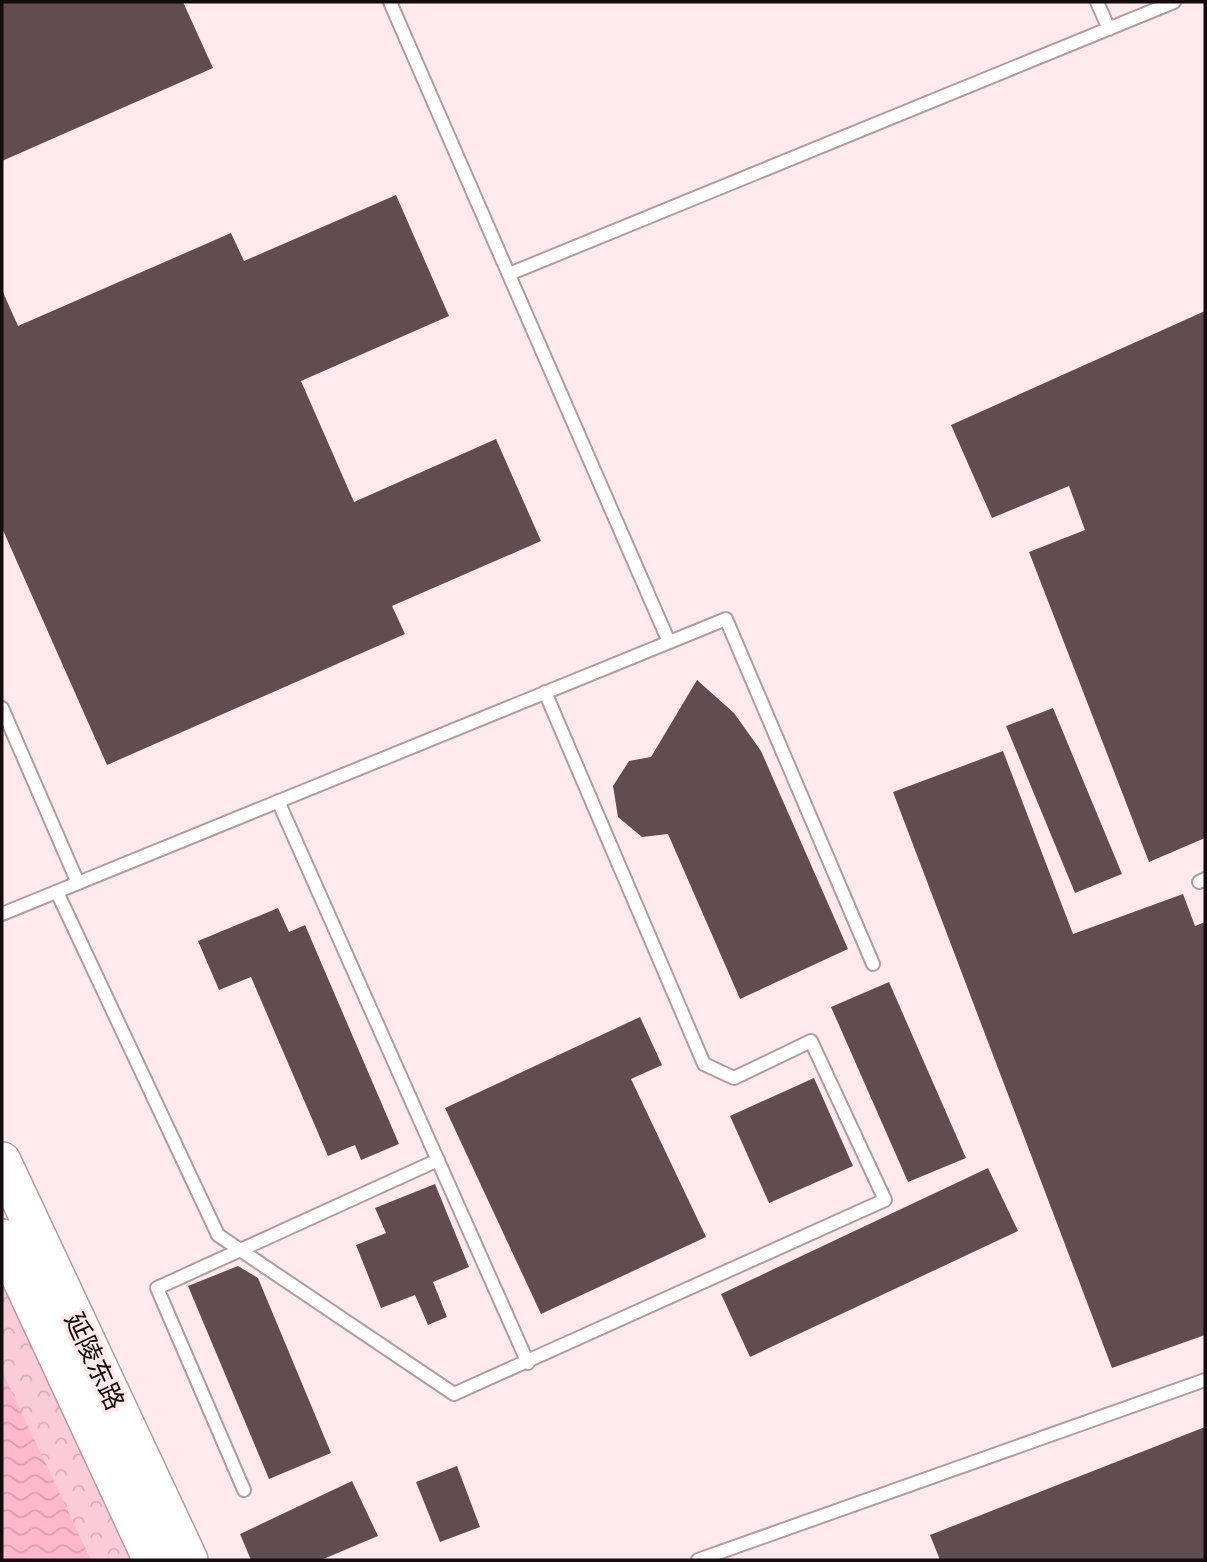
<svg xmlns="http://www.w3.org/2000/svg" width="1207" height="1562" font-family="'PT Sans Narrow','Noto Sans SC',sans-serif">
	<defs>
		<pattern id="park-crowns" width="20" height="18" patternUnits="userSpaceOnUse" patternTransform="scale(1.75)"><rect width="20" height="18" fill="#faccd9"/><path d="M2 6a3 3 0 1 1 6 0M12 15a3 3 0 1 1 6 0" fill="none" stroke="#d5aeb9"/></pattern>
		<pattern id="water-waves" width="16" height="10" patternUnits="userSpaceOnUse" patternTransform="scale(1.75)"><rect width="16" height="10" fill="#ffb8ce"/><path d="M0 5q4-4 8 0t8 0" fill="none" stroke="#da9db0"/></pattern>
	</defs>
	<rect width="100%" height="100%" fill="#fee9ef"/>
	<polygon fill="url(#park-crowns)" points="2,1266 138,1560 56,1560 2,1441"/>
	<polygon fill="url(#water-waves)" points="2,1371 91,1560 2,1560"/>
	<g fill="#614c52">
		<polygon points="2,2 183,2 213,68 2,161"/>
		<polygon points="396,195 449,316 301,381 354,502 496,439 541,541 392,606 405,634 107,765 2,528 2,290 18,326 231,233 244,261"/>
		<polygon points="1205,311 1205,838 1149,862 1029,552 1085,530 1069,486 992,518 951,425"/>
		<polygon points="697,680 734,713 761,751 848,949 740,999 668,834 642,837 618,817 613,786 629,761 651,757"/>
		<polygon points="1053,708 1122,874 1075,893 1006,726"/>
		<polygon points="1003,751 1073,934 1183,894 1195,926 1205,922 1205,1335 1112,1368 893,792"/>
		<polygon points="278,908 289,932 305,925 399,1144 361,1160 355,1145 328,1156 251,977 219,990 198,941"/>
		<polygon points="889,982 966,1158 908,1182 831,1007"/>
		<polygon points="640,1017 662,1065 631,1079 706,1237 541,1314 445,1108"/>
		<polygon points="814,1078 853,1166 769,1203 730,1116"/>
		<polygon points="988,1168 1018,1231 750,1357 721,1294"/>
		<polygon points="435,1184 469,1267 433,1282 447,1317 428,1325 415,1295 381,1308 356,1245 386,1233 375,1208"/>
		<polygon points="238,1266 258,1278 331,1453 269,1479 188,1286"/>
		<polygon points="1205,1427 1205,1560 940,1560 930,1535"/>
		<polygon points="457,1466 480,1527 440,1542 416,1482"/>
		<polygon points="352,1481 378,1536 321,1560 251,1560 240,1534"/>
	</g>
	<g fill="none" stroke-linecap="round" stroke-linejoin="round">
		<defs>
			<g id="service">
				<polyline points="390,2 669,642"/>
				<polyline points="1097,2 1109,29"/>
				<polyline points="509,274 1174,2"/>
				<polyline points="2,708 78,883"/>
				<polyline points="278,801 528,1363"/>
				<polyline points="1199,882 1205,879"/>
				<polyline points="57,892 218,1235 454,1394 885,1200 811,1041 734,1078 704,1064 545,692"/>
				<polyline points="2,914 726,619 873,964"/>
				<polyline points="244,1490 157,1288 438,1160"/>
				<polyline points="698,1560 1205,1380"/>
			</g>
			<g id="secondary">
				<polyline points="2,1161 189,1560"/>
				<polyline points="2,1238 152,1560"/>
			</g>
		</defs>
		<use href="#service" stroke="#b39ba2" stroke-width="16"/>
		<use href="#secondary" stroke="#b39ba2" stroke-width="40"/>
		<use href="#service" stroke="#fff" stroke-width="12"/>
		<use href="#secondary" stroke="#fff" stroke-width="37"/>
	</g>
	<g text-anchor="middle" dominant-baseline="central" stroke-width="7" stroke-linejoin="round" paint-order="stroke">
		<g font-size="26" fill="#130b0d" stroke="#fee9ef">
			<text transform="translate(95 1361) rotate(65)">延陵东路</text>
		</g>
	</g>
	<rect width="1207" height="1562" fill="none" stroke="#130b0d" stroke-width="7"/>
</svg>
